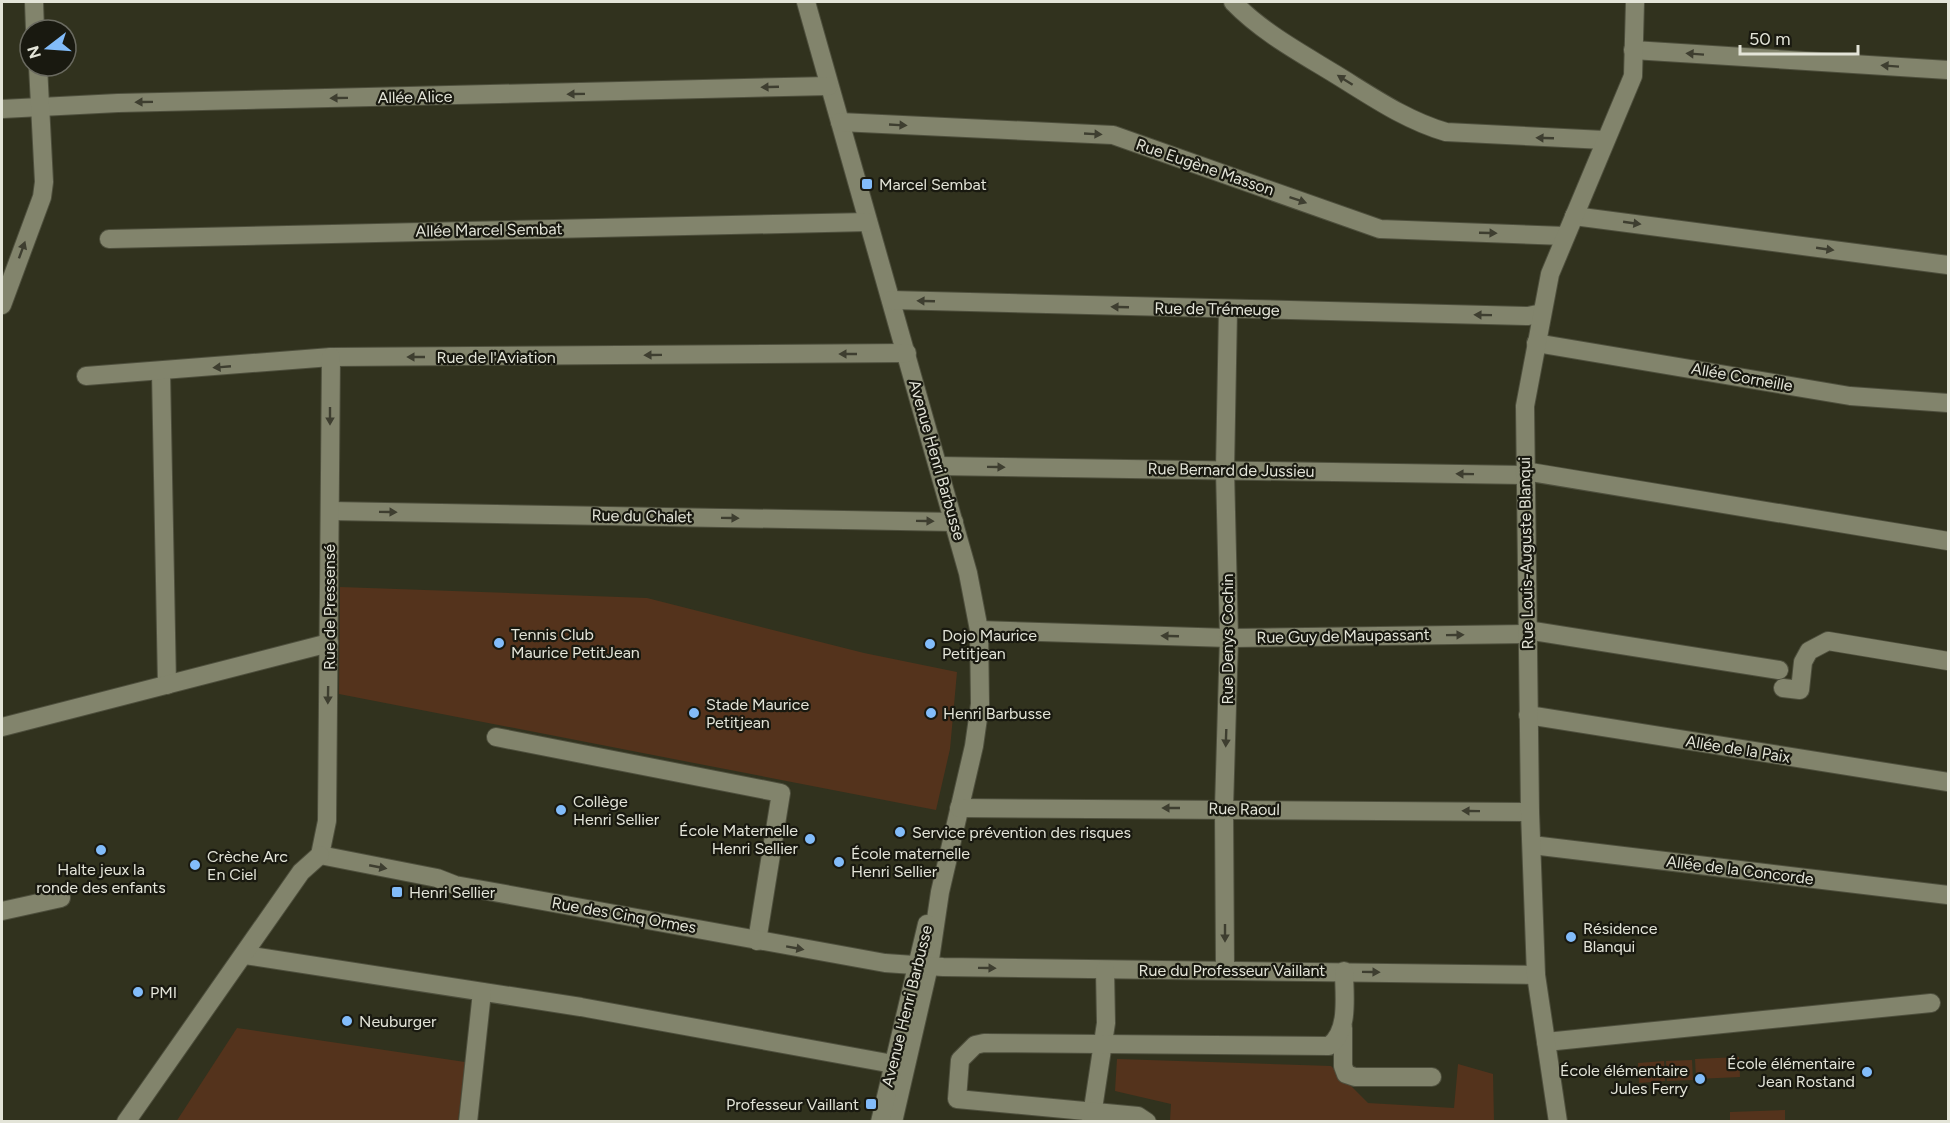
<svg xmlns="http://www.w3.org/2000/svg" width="1950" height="1123" font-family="Figtree,sans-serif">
	<rect width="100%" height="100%" fill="#31321e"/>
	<g fill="#54331c">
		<polygon points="340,587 647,598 864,653 957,672 950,749 936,810 339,694"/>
		<polygon points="237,1028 465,1062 458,1121 176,1122"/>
		<polygon points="1739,1057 1740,1077 1696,1079 1695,1059"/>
		<polygon points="1117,1059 1331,1066 1368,1103 1454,1108 1458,1064 1493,1074 1494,1121 1170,1121 1171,1104 1115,1091"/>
		<polygon points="1692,1060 1693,1080 1667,1081 1666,1061"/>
		<polygon points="1664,1061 1665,1081 1639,1083 1638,1063"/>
		<polygon points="1785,1110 1785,1121 1730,1121 1730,1112"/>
	</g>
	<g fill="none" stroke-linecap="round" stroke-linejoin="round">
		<defs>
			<g id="minor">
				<polyline points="34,2 35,30"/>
				<polyline points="806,2 968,573 979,630 980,704 974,746 940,892 929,966 893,1122"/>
				<path d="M1233 2C1262 32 1299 52 1335 74 1371 96 1405 120 1446 132L1604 140"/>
				<polyline points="1633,50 1948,70"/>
				<polyline points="2,109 118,103 829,86"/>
				<polyline points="840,122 1113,135 1380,229 1565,236"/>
				<polyline points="1574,216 1948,265"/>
				<polyline points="109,239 868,222"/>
				<polyline points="891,300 1528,316 1542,313"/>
				<polyline points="2,305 42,197 44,182 38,66"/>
				<polyline points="1536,343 1850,396 1948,403"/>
				<polyline points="161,372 167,685"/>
				<polyline points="86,376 331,357 907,353"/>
				<polyline points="938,466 1524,475"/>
				<polyline points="1524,471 1948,541"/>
				<polyline points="330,511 954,522"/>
				<polyline points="979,630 1229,638 1527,634"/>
				<polyline points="1527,630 1779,670"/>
				<polyline points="1783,688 1800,690 1803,662 1809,651 1828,641 1948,661"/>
				<polyline points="1528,715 1948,782"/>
				<polyline points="2,727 329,643"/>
				<polyline points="496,737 781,793 757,941"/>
				<polyline points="959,808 1530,812"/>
				<polyline points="1532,845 1948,895"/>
				<polyline points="320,855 437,878 455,885 885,963 943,967 1536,975"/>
				<polyline points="320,855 327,821 331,357"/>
				<polyline points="2,911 61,898"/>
				<polyline points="245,955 581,1007 893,1064"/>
				<polyline points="1225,969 1224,808 1229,638 1225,470 1228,310"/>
				<polyline points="1343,1028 1343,1066 1346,1074 1355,1077 1432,1077"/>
				<polyline points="1546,1042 1931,1003"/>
				<polyline points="126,1122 301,872 320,855"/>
				<polyline points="468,1122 482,992"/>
				<polyline points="880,1122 927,924"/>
				<polyline points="1091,1122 1106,1023 1105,970"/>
				<path d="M1147 1122 1138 1116 957 1099 960 1060 975 1045 984 1043 1329 1046C1350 1031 1344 994 1344 971"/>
				<polyline points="1558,1122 1536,975 1530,812 1525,406 1550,274 1633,76 1635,2"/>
			</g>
		</defs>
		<use href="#minor" stroke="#4e4f3d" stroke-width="20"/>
		<use href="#minor" stroke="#82846c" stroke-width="18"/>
	</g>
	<defs><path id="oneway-solid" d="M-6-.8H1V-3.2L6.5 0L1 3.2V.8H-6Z" transform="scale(1.5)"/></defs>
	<g fill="#3e3e30">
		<use href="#oneway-solid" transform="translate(1695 54) rotate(-176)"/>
		<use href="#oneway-solid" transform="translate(1890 66) rotate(-176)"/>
		<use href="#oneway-solid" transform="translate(1345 80) rotate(-148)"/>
		<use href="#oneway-solid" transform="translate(770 87) rotate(178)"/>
		<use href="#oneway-solid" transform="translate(576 94) rotate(179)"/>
		<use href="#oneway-solid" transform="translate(339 98) rotate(179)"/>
		<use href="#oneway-solid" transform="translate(144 102) rotate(179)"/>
		<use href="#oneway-solid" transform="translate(898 125) rotate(3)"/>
		<use href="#oneway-solid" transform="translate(1093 134) rotate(3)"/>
		<use href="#oneway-solid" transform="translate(1545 138) rotate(-178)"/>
		<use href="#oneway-solid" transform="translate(1298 200) rotate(19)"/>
		<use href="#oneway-solid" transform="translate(1632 223) rotate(8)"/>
		<use href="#oneway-solid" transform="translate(1488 233) rotate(2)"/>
		<use href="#oneway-solid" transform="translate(1825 249) rotate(8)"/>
		<use href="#oneway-solid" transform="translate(22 250) rotate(-70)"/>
		<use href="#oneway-solid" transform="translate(926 301) rotate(-178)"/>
		<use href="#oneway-solid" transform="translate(1120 307) rotate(-178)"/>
		<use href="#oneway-solid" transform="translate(1483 315) rotate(-179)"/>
		<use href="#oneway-solid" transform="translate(848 354) rotate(180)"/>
		<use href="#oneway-solid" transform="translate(653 355) rotate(179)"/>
		<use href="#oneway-solid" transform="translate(416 357) rotate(180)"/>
		<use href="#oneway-solid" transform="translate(222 367) rotate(175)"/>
		<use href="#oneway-solid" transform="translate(330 416) rotate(90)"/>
		<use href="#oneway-solid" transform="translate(996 467) rotate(1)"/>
		<use href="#oneway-solid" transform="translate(1465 474) rotate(-179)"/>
		<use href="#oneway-solid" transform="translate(388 512) rotate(1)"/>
		<use href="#oneway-solid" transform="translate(730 518) rotate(1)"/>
		<use href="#oneway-solid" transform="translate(925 521) rotate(1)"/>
		<use href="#oneway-solid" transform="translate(1455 635) rotate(-1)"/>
		<use href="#oneway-solid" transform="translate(1170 636) rotate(-178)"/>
		<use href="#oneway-solid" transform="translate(328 695) rotate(91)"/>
		<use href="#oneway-solid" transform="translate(1226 738) rotate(92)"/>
		<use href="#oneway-solid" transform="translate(1171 808) rotate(-180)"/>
		<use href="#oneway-solid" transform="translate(1471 811) rotate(-179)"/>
		<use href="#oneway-solid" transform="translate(378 867) rotate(11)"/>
		<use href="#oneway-solid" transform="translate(1225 933) rotate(90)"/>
		<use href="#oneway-solid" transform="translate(795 948) rotate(10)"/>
		<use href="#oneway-solid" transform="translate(987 968) rotate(1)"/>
		<use href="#oneway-solid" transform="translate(1371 972) rotate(1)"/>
	</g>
	<g fill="#82bcfa" stroke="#191910" stroke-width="2">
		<rect x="861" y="178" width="12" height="12" rx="3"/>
		<circle cx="499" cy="643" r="6"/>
		<circle cx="930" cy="644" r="6"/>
		<circle cx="694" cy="713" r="6"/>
		<circle cx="931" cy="713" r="6"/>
		<circle cx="561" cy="810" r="6"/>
		<circle cx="900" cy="832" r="6"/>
		<circle cx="810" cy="839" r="6"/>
		<circle cx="101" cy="850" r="6"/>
		<circle cx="839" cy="862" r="6"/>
		<circle cx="195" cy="865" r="6"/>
		<rect x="391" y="886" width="12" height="12" rx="3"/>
		<circle cx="1571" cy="937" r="6"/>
		<circle cx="138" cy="992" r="6"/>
		<circle cx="347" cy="1021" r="6"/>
		<circle cx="1867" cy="1072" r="6"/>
		<circle cx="1700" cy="1079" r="6"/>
		<rect x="865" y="1098" width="12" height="12" rx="3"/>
	</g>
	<g text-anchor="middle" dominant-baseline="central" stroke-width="4.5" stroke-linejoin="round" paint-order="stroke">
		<g font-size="16" fill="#e3e4d8" stroke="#191910">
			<text transform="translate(415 97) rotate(-1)">Allée Alice</text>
			<text transform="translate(1205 167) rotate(19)">Rue Eugène Masson</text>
			<text transform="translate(489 230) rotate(-1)">Allée Marcel Sembat</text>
			<text transform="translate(1217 309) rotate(1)">Rue de Trémeuge</text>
			<text x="496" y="357">Rue de l'Aviation</text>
			<text transform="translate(1742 377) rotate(10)">Allée Corneille</text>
			<text transform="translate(937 460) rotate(74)">Avenue Henri Barbusse</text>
			<text transform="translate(1231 470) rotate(1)">Rue Bernard de Jussieu</text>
			<text transform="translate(642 516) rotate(1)">Rue du Chalet</text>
			<text transform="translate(1526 553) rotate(-91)">Rue Louis-Auguste Blanqui</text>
			<text transform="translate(329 607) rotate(-90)">Rue de Pressensé</text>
			<text transform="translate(1343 636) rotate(-1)">Rue Guy de Maupassant</text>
			<text transform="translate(1227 639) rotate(-90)">Rue Denys Cochin</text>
			<text transform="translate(1738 749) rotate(9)">Allée de la Paix</text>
			<text transform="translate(1244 809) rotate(1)">Rue Raoul</text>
			<text transform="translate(1740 870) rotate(7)">Allée de la Concorde</text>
			<text transform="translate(624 915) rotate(10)">Rue des Cinq Ormes</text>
			<text x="1232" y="970">Rue du Professeur Vaillant</text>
			<text transform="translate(907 1006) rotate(-76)">Avenue Henri Barbusse</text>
		</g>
		<g font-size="16" fill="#e3e4d8" stroke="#191910" text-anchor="start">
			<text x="879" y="184">Marcel Sembat</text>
			<text x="511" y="634">Tennis Club<tspan x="511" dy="18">Maurice PetitJean</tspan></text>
			<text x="942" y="635">Dojo Maurice<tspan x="942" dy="18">Petitjean</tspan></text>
			<text x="706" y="704">Stade Maurice<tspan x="706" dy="18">Petitjean</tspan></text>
			<text x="943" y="713">Henri Barbusse</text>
			<text x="573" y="801">Collège<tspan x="573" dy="18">Henri Sellier</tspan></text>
			<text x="798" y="830" text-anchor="end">École Maternelle<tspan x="798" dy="18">Henri Sellier</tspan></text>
			<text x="912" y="832">Service prévention des risques</text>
			<text x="851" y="853">École maternelle<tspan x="851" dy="18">Henri Sellier</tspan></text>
			<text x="207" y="856">Crèche Arc<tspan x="207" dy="18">En Ciel</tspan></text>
			<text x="101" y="869" text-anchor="middle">Halte jeux la<tspan x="101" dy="18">ronde des enfants</tspan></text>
			<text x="409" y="892">Henri Sellier</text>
			<text x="1583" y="928">Résidence<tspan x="1583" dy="18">Blanqui</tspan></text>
			<text x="150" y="992">PMI</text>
			<text x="359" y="1021">Neuburger</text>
			<text x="1855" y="1063" text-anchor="end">École élémentaire<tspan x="1855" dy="18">Jean Rostand</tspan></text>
			<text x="1688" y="1070" text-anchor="end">École élémentaire<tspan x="1688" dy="18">Jules Ferry</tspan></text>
			<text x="859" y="1104" text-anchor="end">Professeur Vaillant</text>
		</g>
	</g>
	<rect width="1950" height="1123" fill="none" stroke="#e3e4d8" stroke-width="6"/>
	<g transform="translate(48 48) rotate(253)"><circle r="28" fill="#191910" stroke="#6a6a60" stroke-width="1.5"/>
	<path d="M0-4.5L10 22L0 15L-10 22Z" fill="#82bcfa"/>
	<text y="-9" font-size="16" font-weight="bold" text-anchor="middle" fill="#e3e4d8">N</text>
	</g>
	<path d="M1740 45v9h118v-9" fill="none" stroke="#e3e4d8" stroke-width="3"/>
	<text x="1749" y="45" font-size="18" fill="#e3e4d8" stroke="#191910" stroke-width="4.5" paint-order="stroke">50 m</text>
</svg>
